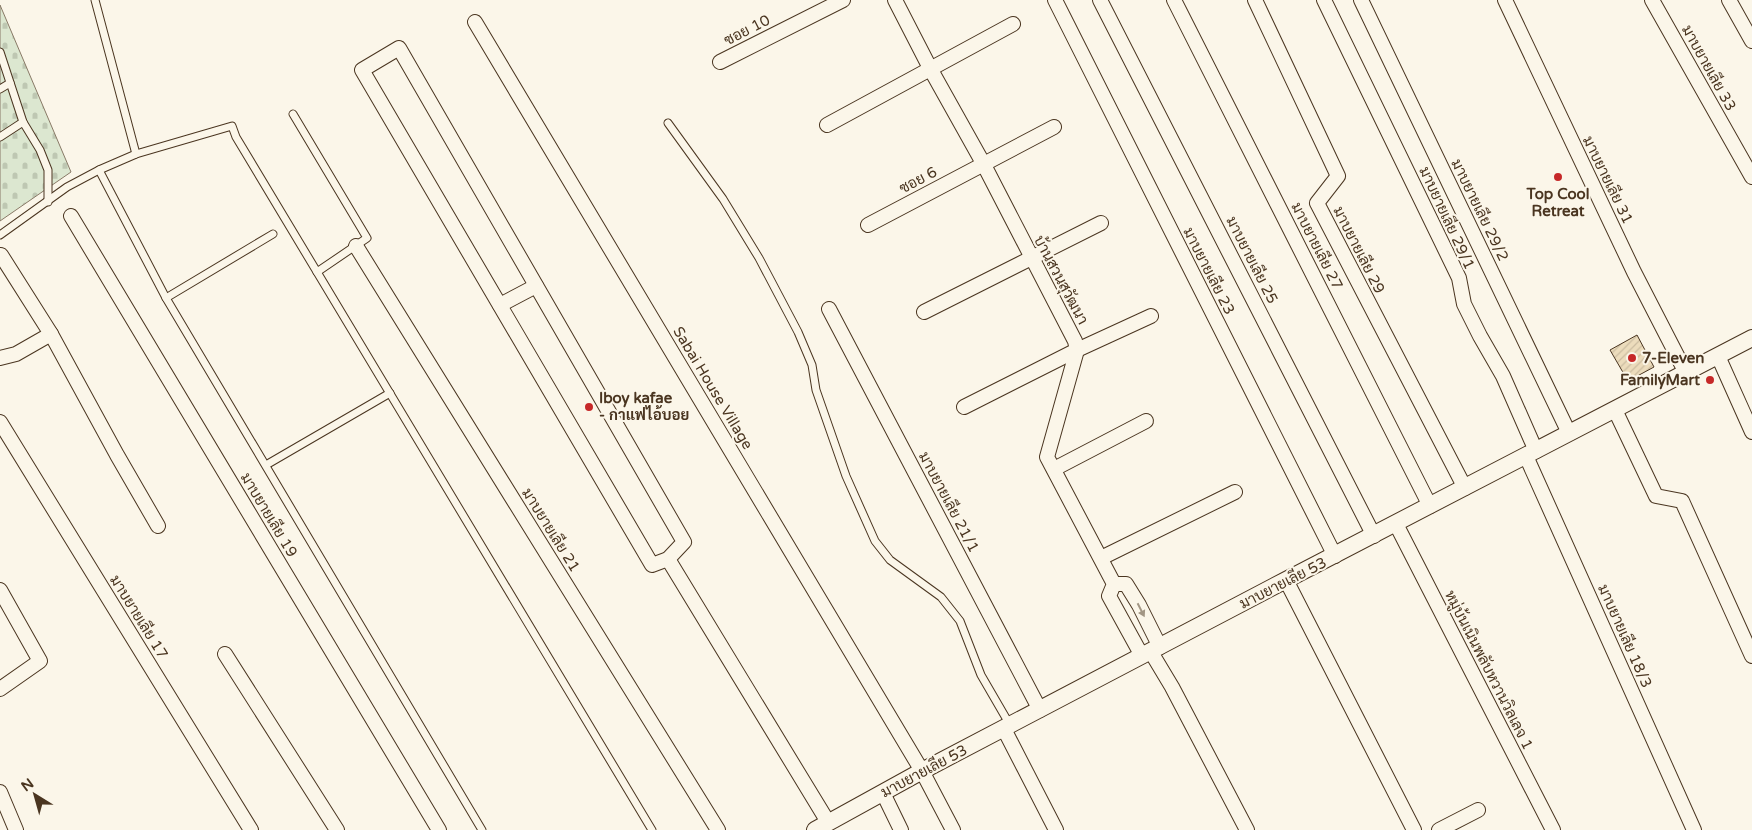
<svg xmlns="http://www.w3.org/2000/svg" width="1752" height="830" font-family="'Varela Round',Sarabun,sans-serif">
	<defs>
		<pattern id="cemetery-stones" width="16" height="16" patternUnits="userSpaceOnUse" patternTransform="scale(1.25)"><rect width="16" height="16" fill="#dce7d0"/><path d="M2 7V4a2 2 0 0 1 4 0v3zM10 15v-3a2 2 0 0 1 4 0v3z" fill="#bec7b2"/></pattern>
		<pattern id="building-hatch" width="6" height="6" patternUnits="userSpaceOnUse" patternTransform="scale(1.25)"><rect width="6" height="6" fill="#ecdcbc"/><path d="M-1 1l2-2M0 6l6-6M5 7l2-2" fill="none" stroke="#ccbda1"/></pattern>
	</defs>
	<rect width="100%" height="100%" fill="#fbf6e9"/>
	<polygon fill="url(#cemetery-stones)" stroke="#887966" points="0,5 71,172 0,221"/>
	<polygon fill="url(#building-hatch)" stroke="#4a3520" points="1637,335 1654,367 1628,381 1610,350"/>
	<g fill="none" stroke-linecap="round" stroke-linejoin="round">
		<defs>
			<g id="service">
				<polyline points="95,0 136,154"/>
				<polyline points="0,52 23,122 40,150 48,170 48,202"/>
				<polyline points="0,89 10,83"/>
				<polyline points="293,114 367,238 317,272"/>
				<polyline points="668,123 723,199 759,258 798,332 812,365 816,390 846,476 875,541 890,560 941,597 960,621 981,675 1010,725"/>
				<polyline points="0,137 23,122"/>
				<polyline points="99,170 166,298 482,830"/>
				<polyline points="0,235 67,187 99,170 136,154 232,126 236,137 652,830"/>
				<polyline points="166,298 273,234"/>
				<polyline points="266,465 390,393"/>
			</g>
			<g id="minor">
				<polyline points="895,0 931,70 983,163 1075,341 1077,350 1047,457 1114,584 1109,596 1142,656"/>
				<polyline points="1055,0 1335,556"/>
				<polyline points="1100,0 1374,536"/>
				<polyline points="1174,0 1430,506"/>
				<polyline points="1255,0 1338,176 1317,203 1465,488"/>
				<polyline points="1324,0 1459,278 1464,304 1480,336 1503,376 1536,451"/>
				<polyline points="1361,0 1569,433"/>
				<polyline points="1505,0 1634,272 1686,373"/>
				<polyline points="1652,0 1752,177"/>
				<polyline points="1729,0 1752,41"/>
				<polyline points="475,22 922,771 953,830"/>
				<polygon points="399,48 684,542 668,559 652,565 362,70"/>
				<polyline points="720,62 843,0"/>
				<polyline points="827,125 1013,24"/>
				<polyline points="71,216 439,830"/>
				<polyline points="868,225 1054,127"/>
				<polyline points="356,246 718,830"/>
				<polyline points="1,255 51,334 117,455 158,526"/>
				<polyline points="500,305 536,286"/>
				<polyline points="829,309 1040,710"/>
				<polyline points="924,312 1101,223"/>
				<polyline points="1718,356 1752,432"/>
				<polyline points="0,358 16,354 51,334"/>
				<polyline points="964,407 1077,350 1151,316"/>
				<polyline points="1615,410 1656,496 1682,501 1752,656"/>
				<polyline points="0,422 251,830"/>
				<polyline points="1526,456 1694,830"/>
				<polyline points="1054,469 1146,421"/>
				<polyline points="1396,524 1553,830"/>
				<polyline points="1101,558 1235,492"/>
				<polyline points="668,559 828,822"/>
				<polyline points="1286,580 1414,830"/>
				<polyline points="1114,584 1126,584 1139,605 1160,647"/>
				<polyline points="0,590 40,661 0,689"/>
				<polyline points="1151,652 1172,687 1247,830"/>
				<polyline points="225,654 337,830"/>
				<polyline points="1004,729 1056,830"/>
				<polyline points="0,792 16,830"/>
				<polyline points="883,793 901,830"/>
				<polyline points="1439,830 1478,810"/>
			</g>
			<polyline id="tertiary" points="815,830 922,771 1286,580 1752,338"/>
		</defs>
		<use href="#service" stroke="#4a3520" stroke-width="9"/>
		<use href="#minor" stroke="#4a3520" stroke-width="16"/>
		<use href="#tertiary" stroke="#4a3520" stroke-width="18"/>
		<use href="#service" stroke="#fbf6e9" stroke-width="7"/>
		<use href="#minor" stroke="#fbf6e9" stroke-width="14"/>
		<use href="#tertiary" stroke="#fbf6e9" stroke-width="16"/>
	</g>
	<defs><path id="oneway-solid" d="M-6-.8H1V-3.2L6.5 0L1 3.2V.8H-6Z" transform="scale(1.25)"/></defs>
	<use fill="#a29684" href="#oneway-solid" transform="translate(1141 610) rotate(63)"/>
	<g fill="#c62828" stroke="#fbf6e9" stroke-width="2">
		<circle cx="1558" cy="177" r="5"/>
		<circle cx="1632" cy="358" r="5"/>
		<circle cx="1710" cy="380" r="5"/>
		<circle cx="589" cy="407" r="5"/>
	</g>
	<g text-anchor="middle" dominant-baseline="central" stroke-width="4" stroke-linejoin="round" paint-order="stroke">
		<g font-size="15" fill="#4a3520" stroke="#fbf6e9">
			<text transform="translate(747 30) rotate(-27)">ซอย 10</text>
			<text transform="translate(1709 68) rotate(61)">มาบยายเลีย 33</text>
			<text transform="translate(918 180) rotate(-28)">ซอย 6</text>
			<text transform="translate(1608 180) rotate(64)">มาบยายเลีย 31</text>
			<text transform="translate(1480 210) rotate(64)">มาบยายเลีย 29/2</text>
			<text transform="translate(1447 218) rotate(65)">มาบยายเลีย 29/1</text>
			<text transform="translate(1317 246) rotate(63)">มาบยายเลีย 27</text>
			<text transform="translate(1359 250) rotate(63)">มาบยายเลีย 29</text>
			<text transform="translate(1252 260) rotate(63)">มาบยายเลีย 25</text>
			<text transform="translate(1209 271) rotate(63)">มาบยายเลีย 23</text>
			<text transform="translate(1061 280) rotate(62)">บ้านสวนสุวัฒนา</text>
			<text transform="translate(713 388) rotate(59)">Sabai House Village</text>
			<text transform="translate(949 502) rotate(62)">มาบยายเลีย 21/1</text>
			<text transform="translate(269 515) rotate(59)">มาบยายเลีย 19</text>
			<text transform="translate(551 530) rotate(58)">มาบยายเลีย 21</text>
			<text transform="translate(1283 583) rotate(-27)">มาบยายเลีย 53</text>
			<text transform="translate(139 617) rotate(58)">มาบยายเลีย 17</text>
			<text transform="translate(1625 636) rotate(66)">มาบยายเลีย 18/3</text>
			<text transform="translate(1489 670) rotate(63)">หมู่บ้นเนินพลับหวานวิลเลจ 1</text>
			<text transform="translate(924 771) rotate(-28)">มาบยายเลีย 53</text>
		</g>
		<g font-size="15" font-weight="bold" fill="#4a3520" stroke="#fbf6e9" text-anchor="start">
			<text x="1558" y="194" text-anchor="middle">Top Cool<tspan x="1558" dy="17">Retreat</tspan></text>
			<text x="1642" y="358">7-Eleven</text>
			<text x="1700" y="380" text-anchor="end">FamilyMart</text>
			<text x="599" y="398">Iboy kafae<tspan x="599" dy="17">- กาแฟไอ้บอย</tspan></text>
		</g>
	</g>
	<g transform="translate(35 795) rotate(323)" stroke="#fbf6e9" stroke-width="4" paint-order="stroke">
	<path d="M0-4L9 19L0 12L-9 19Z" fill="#4a3520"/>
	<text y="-8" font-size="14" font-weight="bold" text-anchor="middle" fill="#4a3520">N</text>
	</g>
</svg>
